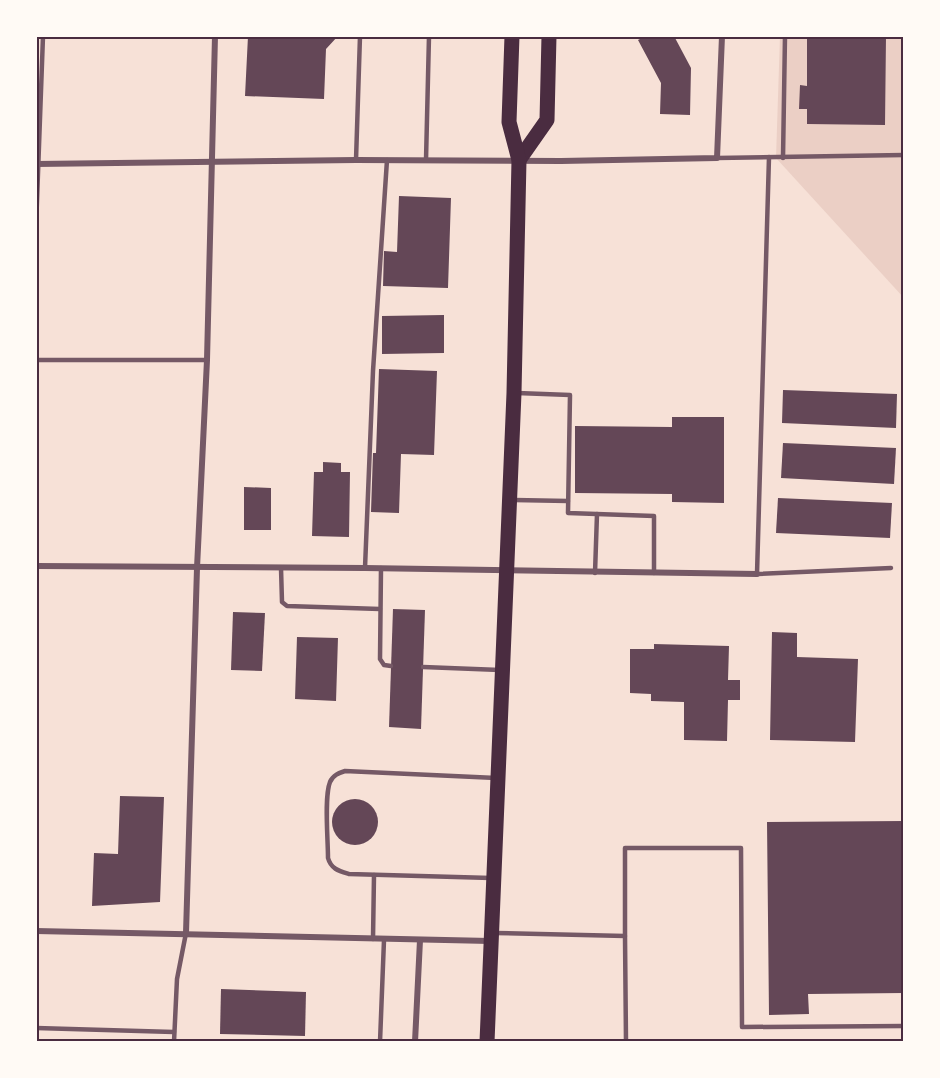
<svg xmlns="http://www.w3.org/2000/svg" width="940" height="1078" font-family="'IBM Plex Sans',sans-serif">
	<rect width="100%" height="100%" fill="#f7e1d7"/>
	<polygon fill="#ebcfc5" points="780,36 904,36 904,298 776,158"/>
	<g fill="#644757">
		<polygon points="248,36 338,36 326,49 324,99 245,96"/>
		<polygon points="646,36 674,36 691,68 690,115 660,114 661,83 638,40"/>
		<polygon points="807,36 886,36 885,125 807,124 807,109 799,109 800,85 807,86"/>
		<polygon points="399,196 451,198 448,288 383,286 384,251 397,252"/>
		<polygon points="444,315 444,353 382,354 382,316"/>
		<polygon points="379,369 437,371 434,455 401,454 399,513 371,512 373,453 376,453"/>
		<polygon points="783,390 897,394 896,428 782,423"/>
		<polygon points="672,417 724,417 724,503 672,502 672,494 575,493 575,426 672,427"/>
		<polygon points="783,443 896,448 894,484 781,478"/>
		<polygon points="323,462 341,463 341,472 350,472 349,537 312,536 314,472 323,472"/>
		<polygon points="244,487 271,488 271,530 244,530"/>
		<polygon points="778,498 892,503 890,538 776,533"/>
		<polygon points="393,609 425,610 421,729 389,727"/>
		<polygon points="233,612 265,613 262,671 231,670"/>
		<polygon points="772,632 797,633 797,657 858,659 855,742 770,740"/>
		<polygon points="297,637 338,638 336,701 295,699"/>
		<polygon points="654,644 729,646 728,680 740,680 740,700 728,700 727,741 684,740 684,702 651,701 651,694 630,693 630,649 654,649"/>
		<polygon points="120,796 164,797 160,902 92,906 94,853 118,854"/>
		<circle cx="355" cy="822" r="23"/>
		<polygon points="904,821 904,993 808,994 809,1014 769,1015 767,822"/>
		<polygon points="221,989 306,992 305,1036 220,1034"/>
	</g>
	<g fill="none" stroke-linecap="round" stroke-linejoin="round">
		<g stroke="#755966" stroke-width="4.5">
			<polyline points="769,157 757,574 891,568"/>
			<polyline points="717,158 904,155"/>
			<polyline points="783,158 785,36"/>
			<polyline points="356,160 360,36"/>
			<polyline points="426,160 429,36"/>
			<polyline points="36,228 43,36"/>
			<polyline points="36,360 207,360"/>
			<polyline points="517,393 570,395 568,513 654,516 654,573"/>
			<polyline points="514,500 568,501"/>
			<polyline points="281,568 282,602 287,606 380,609"/>
			<polyline points="365,568 373,371 387,160"/>
			<polyline points="381,568 380,659 384,665 391,666"/>
			<polyline points="595,573 597,514"/>
			<polyline points="423,667 500,670"/>
			<path d="M491 878 349 874C339 871 331 869 328 858 328 839 324 797 330 782 333 775 339 773 345 771L496 778"/>
			<polyline points="494,933 625,936 626,1042"/>
			<polyline points="625,936 625,848 741,848 742,1027 904,1026"/>
			<polyline points="373,939 374,875"/>
			<polyline points="36,1028 174,1032"/>
			<polyline points="174,1042 177,979 186,933"/>
			<polyline points="380,1042 384,940"/>
		</g>
		<g stroke="#755966" stroke-width="6">
			<polyline points="36,164 356,160 561,161 717,158 722,36"/>
			<polyline points="36,566 365,568 757,574"/>
			<polyline points="36,931 490,941"/>
			<polyline points="186,933 197,568 207,360 215,36"/>
			<polyline points="415,1042 420,940"/>
		</g>
		<g stroke="#4a2c40" stroke-width="15">
			<polyline points="519,160 547,120 549,36"/>
			<polyline points="487,1042 514,393 519,160 509,122 512,36"/>
		</g>
	</g>
	<rect width="940" height="1078" fill="none" stroke="#fffaf5" stroke-width="75"/>
	<rect x="38" y="38" width="864" height="1002" fill="none" stroke="#4a2c40" stroke-width="2"/>
</svg>
